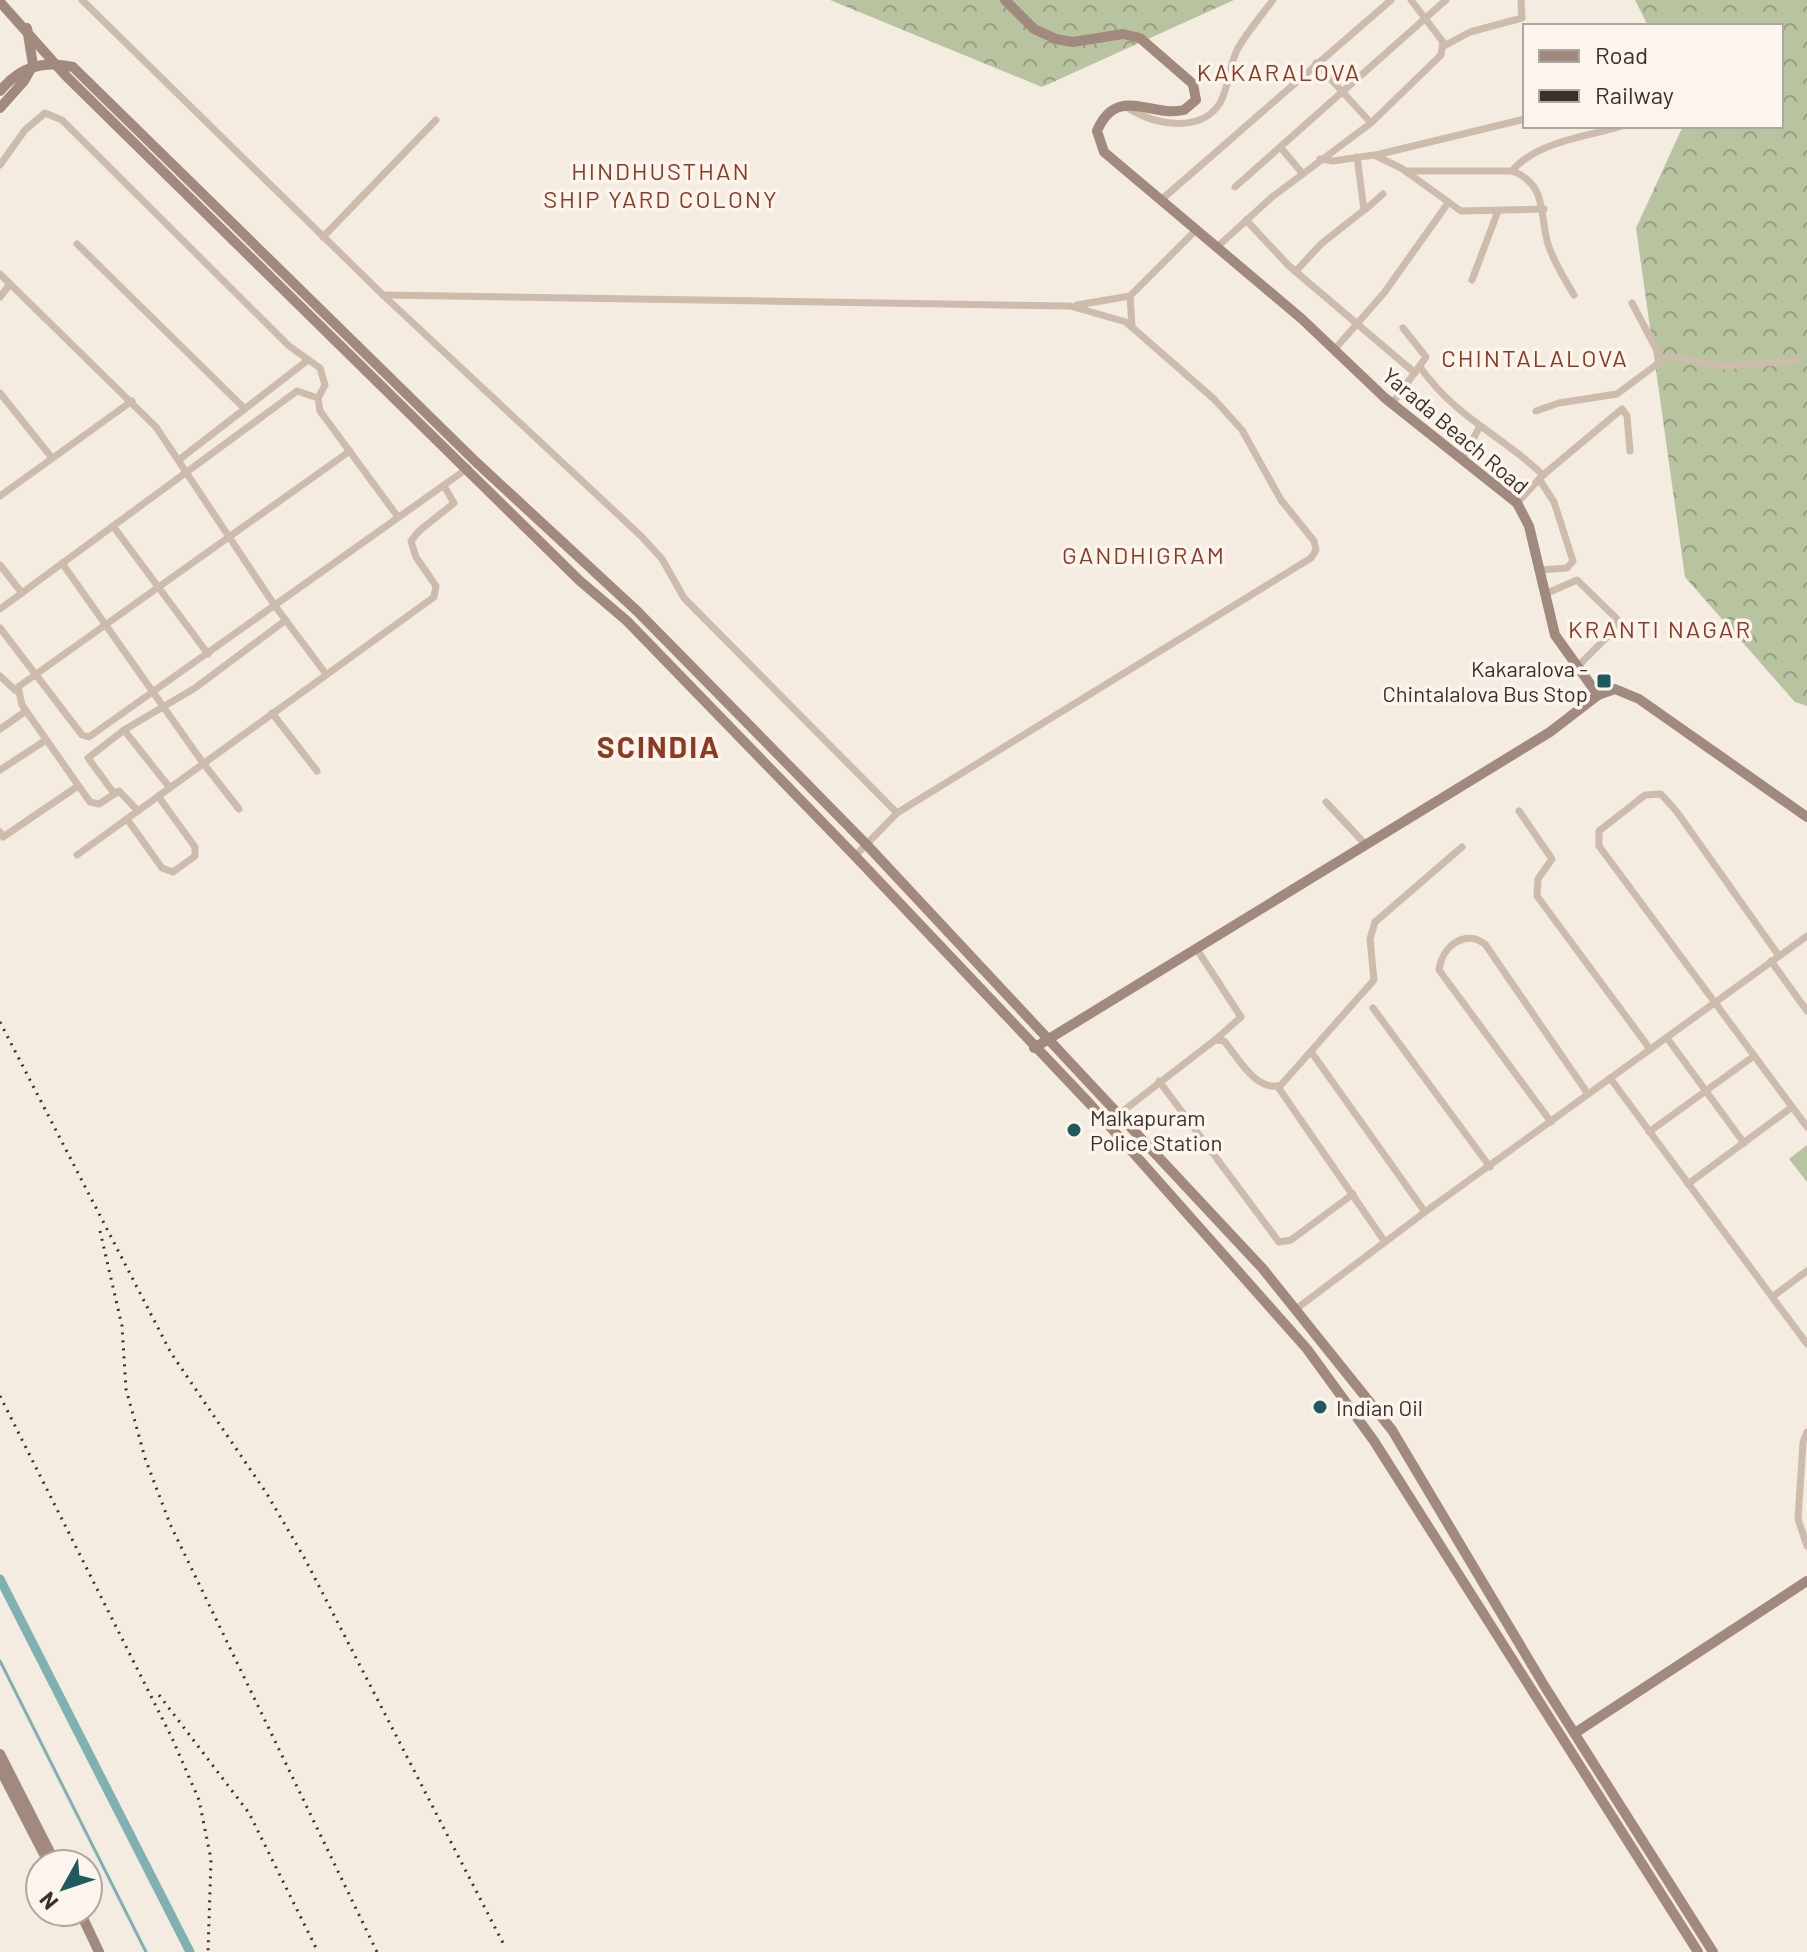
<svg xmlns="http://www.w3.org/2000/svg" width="1807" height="1952" font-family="Barlow,sans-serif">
	<defs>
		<pattern id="forest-crowns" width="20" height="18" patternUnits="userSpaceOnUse" patternTransform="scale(2)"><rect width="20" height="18" fill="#b8c4a0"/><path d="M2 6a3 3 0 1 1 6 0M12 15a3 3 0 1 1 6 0" fill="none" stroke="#97a083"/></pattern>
	</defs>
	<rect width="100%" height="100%" fill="#f4ebe1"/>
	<g fill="url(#forest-crowns)">
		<polygon points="830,0 1234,0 1042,87"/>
		<polygon points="1635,0 1807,0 1807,706 1795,702 1685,577 1636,228 1683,126 1781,126 1781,26 1648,26"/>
	</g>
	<polygon fill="#b8c4a0" points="1807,1145 1807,1182 1789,1159"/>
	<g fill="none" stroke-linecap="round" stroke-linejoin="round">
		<polyline stroke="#7fb0b2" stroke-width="3" points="0,1661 146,1952"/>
		<polyline stroke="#7fb0b2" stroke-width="9" points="0,1579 190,1952"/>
		<g stroke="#cdbbac" stroke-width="7">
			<polyline points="82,0 383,295 641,536 662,559 684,598 897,813"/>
			<polyline points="1444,46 1470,32 1522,18 1521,0"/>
			<polyline points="1316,63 1371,123"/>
			<path d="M1125 106C1149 124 1200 135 1220 103 1229 87 1229 67 1237 50 1247 32 1261 16 1273 0"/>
			<polyline points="1281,148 1303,174"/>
			<polyline points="1376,155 1525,119"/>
			<polyline points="1320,159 1333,161 1374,155 1401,168 1461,211 1544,209"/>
			<polyline points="0,165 25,130 45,113 62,120 289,346 320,368 325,385 318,398 320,411 398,517"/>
			<path d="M1406 171H1512C1548 184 1539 215 1548 244 1554 263 1564 278 1574 295"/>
			<path d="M1512 171C1537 141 1587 137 1622 126"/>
			<polyline points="1235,187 1446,0"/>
			<polyline points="1161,200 1391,0"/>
			<polyline points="1366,209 1383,194"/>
			<polyline points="1246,220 1289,266 1415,373"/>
			<polyline points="323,237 436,120"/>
			<polyline points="77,244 244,408"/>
			<polyline points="1217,247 1272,197 1371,123 1441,55 1443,42 1411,0"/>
			<polyline points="1296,271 1321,244 1364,210 1357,157"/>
			<polyline points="0,274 156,427 275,606 326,674"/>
			<polyline points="1472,280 1498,211"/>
			<polyline points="383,295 1070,306 1126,322 1214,399 1242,430 1281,500 1314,541 1316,550 1311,558 897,813 855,856"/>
			<polyline points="0,297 10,284"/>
			<polyline points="1632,303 1662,360"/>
			<polyline points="1077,305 1130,296"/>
			<polyline points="1132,327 1130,296 1196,230"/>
			<polyline points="1334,350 1384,293 1448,203"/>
			<path d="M1420 367C1458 420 1498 432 1543 475"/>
			<polyline points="0,393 52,458"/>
			<polyline points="1392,404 1426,357 1403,328"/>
			<polyline points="1536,411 1559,403 1617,394 1668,356 1724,366 1796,361"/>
			<polyline points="180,459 308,360"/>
			<polyline points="1462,460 1479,428"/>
			<polyline points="1539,479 1554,502 1573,561 1567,568 1540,570"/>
			<polyline points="0,496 132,401"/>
			<polyline points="1517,503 1543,475 1622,409 1627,416 1630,451"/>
			<polyline points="113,526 208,654"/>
			<polyline points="62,563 203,763 239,809"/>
			<polyline points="0,565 22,593"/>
			<polyline points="1545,594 1577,580 1617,619 1613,631 1577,667"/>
			<polyline points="0,609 297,391 318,398"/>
			<polyline points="0,628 82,735 89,737 468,468"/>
			<polyline points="0,676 16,691"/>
			<polyline points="272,713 317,771"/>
			<polyline points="0,729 26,711"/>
			<polyline points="124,730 170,788"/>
			<polyline points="0,770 46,740"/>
			<polyline points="113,792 88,758 124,730 195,688 286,620"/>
			<polyline points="1326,802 1366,845"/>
			<polyline points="138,811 119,791 99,804 90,802 22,705 18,687 350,451"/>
			<polyline points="1519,811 1552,859 1538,879 1537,896 1650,1049"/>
			<polyline points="127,819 162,868 173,872 195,856 195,847 158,796"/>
			<polyline points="0,832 3,837 78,786"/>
			<polyline points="77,855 434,597 436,586 416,557 411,541 419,531 454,503 444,486"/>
			<polyline points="1196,948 1241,1017 1215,1040"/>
			<polyline points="1779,956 1677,812 1661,794 1645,795 1599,831 1599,846 1807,1127"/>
			<polyline points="1771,961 1807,1011"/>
			<polyline points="1373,1008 1490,1167"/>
			<polyline points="1667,1038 1744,1143"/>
			<polyline points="1312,1053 1425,1212 1807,936"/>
			<polyline points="1610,1078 1807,1344"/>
			<polyline points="1159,1081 1279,1242 1291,1240 1353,1194"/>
			<polyline points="1278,1087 1385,1242"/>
			<path d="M1119 1114 1215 1040 1224 1041C1238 1057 1256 1093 1281 1085L1374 980 1370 939 1375 922 1462 847"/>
			<path d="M1551 1122 1439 970C1442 946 1465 929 1485 944L1588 1094"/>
			<polyline points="1649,1132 1754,1056"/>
			<polyline points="1688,1184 1792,1107"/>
			<polyline points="1772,1297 1807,1271"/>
			<polyline points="1296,1309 1425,1212"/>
			<polyline points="1807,1432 1803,1442 1798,1519 1807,1546"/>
		</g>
		<g stroke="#a18a7d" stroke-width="10">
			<path d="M1005 0 1034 29 1056 39 1073 42 1123 34 1140 38 1193 84 1196 100 1184 110C1151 118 1117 84 1097 131L1104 152 1302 319 1385 398 1517 503 1529 526 1555 635 1598 695 1550 732 1034 1048"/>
			<polyline points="0,2 66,76 580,581 627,621 855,856 1090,1104 1307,1349 1374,1441 1698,1952"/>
			<polyline points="27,28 33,65"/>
			<path d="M0 91C20 67 42 60 73 67L476 462 637 611 865 843 1263 1269 1392 1430 1545 1687 1713 1952"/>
			<polyline points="0,108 24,81 33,65"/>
			<polyline points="1598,695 1615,689 1639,699 1807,817"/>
			<polyline points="1575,1733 1807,1581"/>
			<polyline points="0,1754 56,1864"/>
			<polyline points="0,1769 49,1864"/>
			<polyline points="80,1912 99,1952"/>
		</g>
		<g stroke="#3b302b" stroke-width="3" stroke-dasharray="2 6" stroke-linecap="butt">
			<polyline points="0,1022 171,1353 267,1494 305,1559 503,1943"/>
			<polyline points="100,1231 122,1326 126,1389 145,1458 170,1524 377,1952"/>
			<polyline points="0,1396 172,1738 199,1800 211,1859 208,1952"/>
			<polyline points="159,1695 249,1813 318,1952"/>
		</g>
	</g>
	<g fill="#1f5a5e" stroke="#fbf5ee" stroke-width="3">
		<rect x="1596" y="673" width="16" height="16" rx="4"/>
		<circle cx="1074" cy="1130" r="8"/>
		<circle cx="1320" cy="1407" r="8"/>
	</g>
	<g text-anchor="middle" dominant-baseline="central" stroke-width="7" stroke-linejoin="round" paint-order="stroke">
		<g font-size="22" fill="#3b302b" stroke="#fbf5ee">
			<text transform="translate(1456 430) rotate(40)">Yarada Beach Road</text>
		</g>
		<g font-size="22" fill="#3b302b" stroke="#fbf5ee" text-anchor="start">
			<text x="1588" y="668" text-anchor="end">Kakaralova -<tspan x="1588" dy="25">Chintalalova Bus Stop</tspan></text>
			<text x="1090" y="1117">Malkapuram<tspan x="1090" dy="25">Police Station</tspan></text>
			<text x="1336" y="1407">Indian Oil</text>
		</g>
		<g font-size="24" letter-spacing="2" fill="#8c3b22" stroke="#fbf5ee">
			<text x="1279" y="71">KAKARALOVA</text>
			<text x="661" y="170">HINDHUSTHAN<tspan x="661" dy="28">SHIP YARD COLONY</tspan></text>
			<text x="1535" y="357">CHINTALALOVA</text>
			<text x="1144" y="554">GANDHIGRAM</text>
			<text x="1660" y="628">KRANTI NAGAR</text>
		</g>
		<g font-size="30" font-weight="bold" letter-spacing="2" fill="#8c3b22" stroke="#fbf5ee">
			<text x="659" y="746">SCINDIA</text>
		</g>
	</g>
	<rect x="1523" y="24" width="260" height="104" fill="#fbf5ee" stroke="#aea6a0" stroke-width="2"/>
	<rect x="1539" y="50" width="40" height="12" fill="#a18a7d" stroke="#aea6a0" stroke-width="2"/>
	<text x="1595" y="64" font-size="24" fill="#3b302b">Road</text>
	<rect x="1539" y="90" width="40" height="12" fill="#3b302b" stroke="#aea6a0" stroke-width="2"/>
	<text x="1595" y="104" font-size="24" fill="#3b302b">Railway</text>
	<g transform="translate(64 1888) rotate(230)"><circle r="38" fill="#fbf5ee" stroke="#aea6a0" stroke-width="2"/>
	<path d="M0-6L14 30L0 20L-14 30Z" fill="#1f5a5e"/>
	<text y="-12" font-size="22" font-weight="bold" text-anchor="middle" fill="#3b302b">N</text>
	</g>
</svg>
